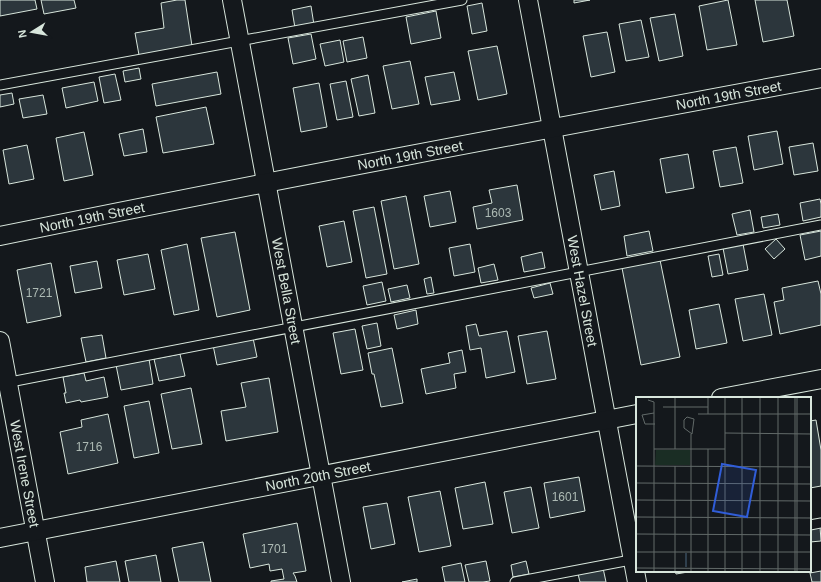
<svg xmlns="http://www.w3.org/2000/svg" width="821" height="582" font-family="Helvetica,sans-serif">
	<rect width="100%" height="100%" fill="#14181c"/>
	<g fill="#2c363c" stroke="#d8e6dc">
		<polygon points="0,0 35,0 37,9 0,16"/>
		<polygon points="41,0 74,0 76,8 44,14"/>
		<polygon points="177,0 185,0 192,46 139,55 135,33 164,28 161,3"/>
		<polygon points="574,0 590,0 574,3"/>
		<polygon points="728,0 737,45 707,50 699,6"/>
		<polygon points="755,0 787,0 794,36 763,42"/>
		<polygon points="482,3 487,31 472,34 467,6"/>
		<polygon points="311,6 314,25 295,28 292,10"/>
		<polygon points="436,11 441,38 411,44 406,17"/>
		<polygon points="675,14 683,56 659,61 650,18"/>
		<polygon points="641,20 649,57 626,61 619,24"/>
		<polygon points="607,32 615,72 591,77 583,36"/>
		<polygon points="311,34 316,59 293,64 288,38"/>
		<polygon points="363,37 367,58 347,62 343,41"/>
		<polygon points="340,40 344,62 325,66 320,44"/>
		<polygon points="497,46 507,94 478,100 468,51"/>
		<polygon points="410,61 419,104 392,109 383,66"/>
		<polygon points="139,68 141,79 125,82 123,71"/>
		<polygon points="217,72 221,94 156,106 152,84"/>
		<polygon points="454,72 460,100 431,105 425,77"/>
		<polygon points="115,74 121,100 104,103 99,77"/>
		<polygon points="368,75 375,113 359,116 351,79"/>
		<polygon points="346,81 353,117 337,120 330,84"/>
		<polygon points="94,82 98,101 66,108 62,88"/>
		<polygon points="319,83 327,127 301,132 293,88"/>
		<polygon points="12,93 14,104 0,107 0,95"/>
		<polygon points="43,95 47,114 23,118 19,99"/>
		<polygon points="206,107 214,144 163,153 156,117"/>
		<polygon points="143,129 147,152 124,156 119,134"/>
		<polygon points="777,131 783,164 754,170 748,136"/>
		<polygon points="84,132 93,175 64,181 56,138"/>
		<polygon points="813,143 818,171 794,175 789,147"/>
		<polygon points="27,145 34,179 9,184 3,150"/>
		<polygon points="736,147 743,183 720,187 713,151"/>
		<polygon points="688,154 694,188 666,193 660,159"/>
		<polygon points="614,171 620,206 601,210 594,175"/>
		<polygon points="517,185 523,220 477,229 473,207 492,203 489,190"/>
		<polygon points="450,191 456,222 430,227 424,196"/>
		<polygon points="406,196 419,264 394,269 381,201"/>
		<polygon points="820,199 821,204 821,217 803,221 800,203"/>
		<polygon points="374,207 387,274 366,278 353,211"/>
		<polygon points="750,210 754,232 737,235 732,214"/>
		<polygon points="778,214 780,225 763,228 761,217"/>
		<polygon points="344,221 352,262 327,267 319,226"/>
		<polygon points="649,231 653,251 627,256 624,236"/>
		<polygon points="821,231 821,256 805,260 800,235"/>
		<polygon points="235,232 250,310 217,317 201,238"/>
		<polygon points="776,239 785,249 774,259 765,249"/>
		<polygon points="187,244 199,310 174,315 161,250"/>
		<polygon points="470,244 475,272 454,276 449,248"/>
		<polygon points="743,244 748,270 728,274 723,248"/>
		<polygon points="542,252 545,268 524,272 521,257"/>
		<polygon points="148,254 155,289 124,295 117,260"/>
		<polygon points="719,254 723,275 712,277 708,256"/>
		<polygon points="660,260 680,357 641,365 622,268"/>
		<polygon points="97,261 102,288 75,293 70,266"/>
		<polygon points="51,263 61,316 27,323 17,270"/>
		<polygon points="494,264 498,280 481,283 478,268"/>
		<polygon points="431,277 434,293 427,294 424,279"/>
		<polygon points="818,281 821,294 821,325 780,334 774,302 784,300 782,288"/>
		<polygon points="382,282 386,301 367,305 363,286"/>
		<polygon points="550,283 553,294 534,298 531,288"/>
		<polygon points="407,285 410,298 391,302 388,289"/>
		<polygon points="764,294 772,335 743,341 735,299"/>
		<polygon points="719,304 727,343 696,349 689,310"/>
		<polygon points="416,310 418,324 397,329 394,315"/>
		<polygon points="377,323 381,346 367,349 362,326"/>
		<polygon points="476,324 479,336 507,331 515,372 486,378 481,348 470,350 466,326"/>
		<polygon points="355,329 363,370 341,374 333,333"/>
		<polygon points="547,331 556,379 527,384 518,336"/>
		<polygon points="102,335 106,358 86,362 81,338"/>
		<polygon points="253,338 257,357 217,365 213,345"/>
		<polygon points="392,348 403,403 381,407 374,374 372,374 368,353"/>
		<polygon points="462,350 466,372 454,374 456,388 426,394 421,369 450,363 448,353"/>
		<polygon points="180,354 185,376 159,381 154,359"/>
		<polygon points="149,359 153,384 121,390 116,365"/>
		<polygon points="84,373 86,381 104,377 108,397 81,402 80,400 66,403 64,393 66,393 63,377"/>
		<polygon points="269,378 278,432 226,441 221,411 246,407 241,383"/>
		<polygon points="191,388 202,444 172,449 161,394"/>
		<polygon points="149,401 159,453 134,458 124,406"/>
		<polygon points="108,414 118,463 68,474 60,432 82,427 81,420"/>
		<polygon points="816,420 821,450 821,486 810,488 810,421"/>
		<polygon points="579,477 585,511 550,518 544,483"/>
		<polygon points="485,482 493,524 463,529 455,488"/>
		<polygon points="531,487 539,528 512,533 504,492"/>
		<polygon points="440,491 451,546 419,552 408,497"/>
		<polygon points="387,503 395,544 371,549 363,507"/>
		<polygon points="297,523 306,571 293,573 295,576 297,582 271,582 271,581 284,579 282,569 270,571 269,564 250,568 243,534"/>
		<polygon points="820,526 821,541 810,542 810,528"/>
		<polygon points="203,542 211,582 179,582 172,548"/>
		<polygon points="156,555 161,582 129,582 125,561"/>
		<polygon points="116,561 120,582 87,582 85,567"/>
		<polygon points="486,561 490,581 483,582 469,582 465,565"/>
		<polygon points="526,561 529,574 513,577 511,565"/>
		<polygon points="461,563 465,582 445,582 442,567"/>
		<polygon points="603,568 606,582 580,582 578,574"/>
		<polygon points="675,571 694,571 676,574"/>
		<polygon points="821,571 821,582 812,582 810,573"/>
		<polygon points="417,579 417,582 402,582"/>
	</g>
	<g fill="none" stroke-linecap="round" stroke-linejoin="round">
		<defs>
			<g id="lane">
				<polyline points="0,85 462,0"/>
				<polyline points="5,383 821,225"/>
				<polyline points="810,525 821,523"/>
				<polyline points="515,582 636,559"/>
			</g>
			<g id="street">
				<path id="s1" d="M232 0 341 582"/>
				<path id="s2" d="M528 0 637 582"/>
				<path id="s3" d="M0 236C273 180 547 129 821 78"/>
				<path id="s4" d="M0 341 45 582"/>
				<polyline points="721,398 821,379"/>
				<path id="s5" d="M0 538 637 414"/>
			</g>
		</defs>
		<use href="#lane" stroke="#d8e6dc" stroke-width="11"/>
		<use href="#street" stroke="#d8e6dc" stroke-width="20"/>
		<use href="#lane" stroke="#14181c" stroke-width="9"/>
		<use href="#street" stroke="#14181c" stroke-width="18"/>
	</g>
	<g text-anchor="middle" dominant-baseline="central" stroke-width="3" stroke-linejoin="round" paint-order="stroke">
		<g font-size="12" fill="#adbab4">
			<text x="498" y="213">1603</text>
			<text x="39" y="293">1721</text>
			<text x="89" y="447">1716</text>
			<text x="565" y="497">1601</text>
			<text x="274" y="549">1701</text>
		</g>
		<g font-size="14" fill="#d8e6dc" stroke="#14181c">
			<text stroke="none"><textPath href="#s3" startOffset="742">North 19th Street</textPath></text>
			<text stroke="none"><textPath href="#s3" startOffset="418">North 19th Street</textPath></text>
			<text stroke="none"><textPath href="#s3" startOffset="94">North 19th Street</textPath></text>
			<text stroke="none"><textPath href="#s1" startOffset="296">West Bella Street</textPath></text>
			<text stroke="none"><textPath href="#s2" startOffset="296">West Hazel Street</textPath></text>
			<text stroke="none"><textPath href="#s4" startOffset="135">West Irene Street</textPath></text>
			<text stroke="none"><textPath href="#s5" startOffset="324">North 20th Street</textPath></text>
		</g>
	</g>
	<g transform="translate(636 397)">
		<rect width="175" height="175" fill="#14181c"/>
		<path d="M20 53H54V68H19Z" fill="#1a2d24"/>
		<path fill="none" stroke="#2f3f4d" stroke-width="2" d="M50 156V170"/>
		<path fill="none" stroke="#626a69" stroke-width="1" d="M89 0V175M12 3 18 5V175M27 10H72M18 16 6 18 9 27H19M62 17H175M72 17V0M51 20 58 22 56 37 48 31V23ZM89 36 175 37M18 52H89M39 52V0M0 69 175 70M0 86 175 87M0 103 175 104M0 120 175 121M0 137 175 138M0 155H175M0 171 175 172M39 175V69M55 175V37M72 175V52M106 175V0M124 175V0M142 175V0M159 175V0M161 175V0"/>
		<path fill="#305dd8" fill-opacity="0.15" stroke="#305dd8" stroke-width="2" d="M86 67 120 73 111 120 77 114Z"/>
		<rect width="175" height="175" fill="none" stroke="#d8e6dc" stroke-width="2"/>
	</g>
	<g transform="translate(32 32) rotate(259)" stroke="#14181c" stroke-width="3" paint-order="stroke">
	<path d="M0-3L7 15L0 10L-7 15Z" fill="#d8e6dc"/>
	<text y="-6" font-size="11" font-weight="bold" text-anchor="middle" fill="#d8e6dc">N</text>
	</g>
</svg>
